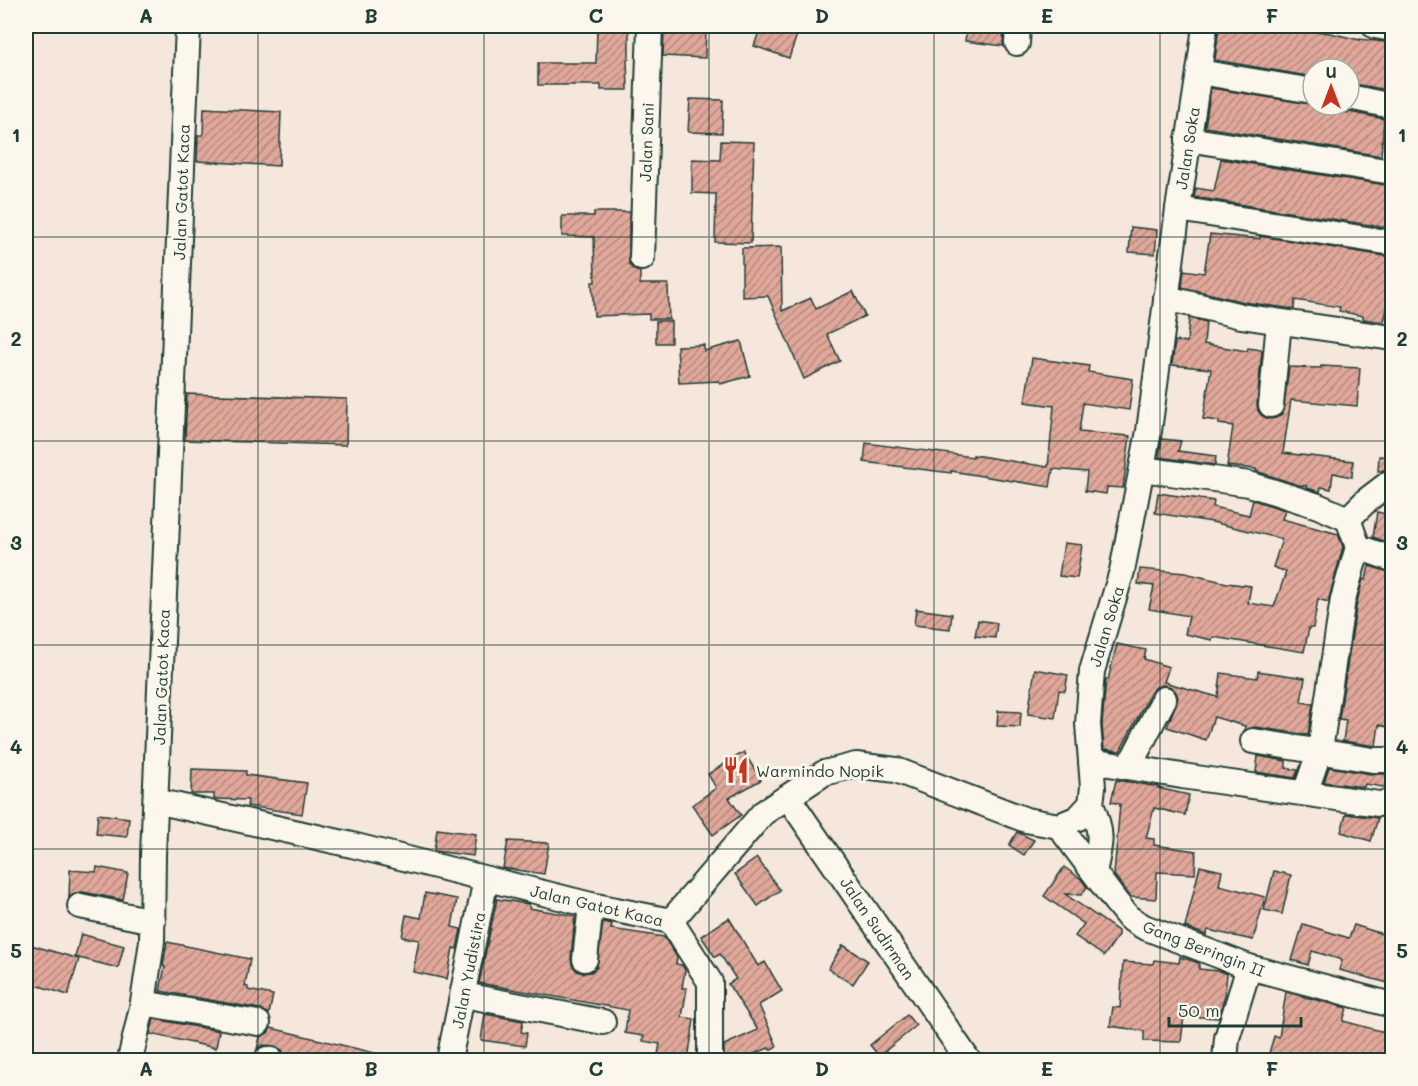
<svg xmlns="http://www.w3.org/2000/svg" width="1418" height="1086" font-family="Mali,sans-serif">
	<defs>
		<pattern id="building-hatch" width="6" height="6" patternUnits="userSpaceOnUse" patternTransform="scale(1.5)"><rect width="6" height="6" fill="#e0a79a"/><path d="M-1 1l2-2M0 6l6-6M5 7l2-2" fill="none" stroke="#b5897e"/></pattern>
	</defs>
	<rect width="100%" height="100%" fill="#f6e7dc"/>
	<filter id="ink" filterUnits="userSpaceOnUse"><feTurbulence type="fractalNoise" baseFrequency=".0167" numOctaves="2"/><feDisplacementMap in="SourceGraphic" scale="12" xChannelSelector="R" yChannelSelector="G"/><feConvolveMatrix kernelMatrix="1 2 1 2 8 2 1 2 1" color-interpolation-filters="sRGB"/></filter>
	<g filter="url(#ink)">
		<g fill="url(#building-hatch)" stroke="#1f3d34" stroke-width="1.5">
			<polygon points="597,26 629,26 629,59 627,59 628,90 601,90 601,85 538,85 538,63 596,63"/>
			<polygon points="761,26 800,26 789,58 754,46"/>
			<polygon points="967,26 1004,26 1003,46 965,41"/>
			<polygon points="1219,26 1278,26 1330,33 1360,40 1360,39 1392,43 1392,62 1387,90 1349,83 1349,69 1313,69 1313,77 1215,60"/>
			<polygon points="664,29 706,30 705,58 663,56"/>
			<polygon points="1211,88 1315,105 1315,108 1349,113 1349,112 1384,119 1381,156 1205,127"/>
			<polygon points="690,99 723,100 722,133 688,132"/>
			<polygon points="204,108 281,112 279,166 197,161 198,135 203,135"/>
			<polygon points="721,141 754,142 751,243 715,242 716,194 692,193 692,159 720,160"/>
			<polygon points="1221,159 1392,186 1392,209 1389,228 1194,197 1196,188 1214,191"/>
			<polygon points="594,212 629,212 629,264 634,270 640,272 640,284 668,284 669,319 649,319 649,314 594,316 592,282 595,282 594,237 562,236 562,216 594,216"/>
			<polygon points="1131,227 1157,230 1155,254 1129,252"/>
			<polygon points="1210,234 1260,239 1260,236 1391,257 1389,271 1392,272 1392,291 1391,291 1384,322 1363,319 1363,316 1339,311 1340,307 1295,300 1294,309 1244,302 1182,287 1184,270 1204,273"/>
			<polygon points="781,247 782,311 811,298 816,309 853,291 865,316 827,334 840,361 804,379 768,296 742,297 742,248"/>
			<polygon points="1189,318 1206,322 1204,344 1247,351 1248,348 1262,350 1257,404 1258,411 1262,416 1269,419 1276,418 1283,413 1289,367 1321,368 1321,366 1360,368 1357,406 1291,400 1283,453 1353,461 1352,477 1333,473 1331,489 1321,487 1320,492 1307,488 1307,486 1298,485 1256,471 1256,469 1227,466 1233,426 1219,424 1219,421 1203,419 1211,369 1172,365 1175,341 1187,342"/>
			<rect x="656" y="321" width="15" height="22"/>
			<polygon points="741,341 750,376 720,384 719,381 679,383 677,346 704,345 704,351"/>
			<polygon points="1032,358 1089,366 1088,372 1133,379 1129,410 1083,403 1079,432 1130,436 1123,488 1107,487 1106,494 1085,491 1087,472 1053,469 1050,487 951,471 951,473 864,462 866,443 973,457 973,455 1048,467 1054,406 1025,402"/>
			<polygon points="187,394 347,399 346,445 185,440"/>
			<polygon points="1162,439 1181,441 1178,451 1216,456 1215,465 1159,457"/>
			<polygon points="1379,456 1392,457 1392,467 1381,471 1378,471"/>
			<polygon points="1158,493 1214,501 1213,507 1249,515 1253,500 1285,510 1282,519 1338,534 1343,547 1328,602 1318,599 1313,628 1309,628 1304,652 1213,637 1212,640 1185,634 1189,616 1149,609 1154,586 1138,584 1140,569 1185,573 1227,583 1251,586 1248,603 1274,607 1286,572 1273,567 1282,539 1212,522 1155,513"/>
			<polygon points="1377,512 1392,515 1392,544 1373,537"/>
			<polygon points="1064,543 1082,545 1077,578 1059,576"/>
			<polygon points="1369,566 1392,573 1392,728 1379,725 1376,746 1343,741 1346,720 1339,719 1357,602 1363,579 1366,580"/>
			<polygon points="916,609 952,614 950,629 914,625"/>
			<polygon points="978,620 997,623 995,638 975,636"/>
			<polygon points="1117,644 1146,650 1144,659 1169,667 1164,682 1218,697 1221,673 1257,678 1258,671 1305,678 1301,702 1313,704 1308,735 1255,727 1244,730 1245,726 1214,717 1206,740 1167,727 1178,698 1176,692 1171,687 1163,685 1156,687 1151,692 1120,751 1104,749 1102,724 1106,679 1108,680"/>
			<polygon points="1035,669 1068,675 1065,691 1059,690 1055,718 1028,714"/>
			<polygon points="998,711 1021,712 1020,727 997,726"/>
			<polygon points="744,752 761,780 729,798 741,815 713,835 692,805 716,788 708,774"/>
			<polygon points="1258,756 1286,761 1286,768 1298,770 1295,778 1256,772"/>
			<polygon points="1329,767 1371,774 1392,774 1389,788 1365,784 1364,787 1324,782"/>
			<polygon points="192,769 246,771 246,775 307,783 302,814 247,806 248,800 214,799 214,794 191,794"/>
			<polygon points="1116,780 1159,787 1158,788 1189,795 1185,815 1154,808 1146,838 1154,839 1154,845 1196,851 1195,874 1157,872 1156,899 1131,897 1114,875 1120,804 1111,802"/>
			<polygon points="98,814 129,818 127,837 96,834"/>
			<polygon points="1346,814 1378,818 1371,841 1341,832"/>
			<polygon points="437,829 476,834 473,856 434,851"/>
			<polygon points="1017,832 1034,840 1024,855 1009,845"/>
			<polygon points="508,841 549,843 544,874 503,868"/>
			<polygon points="757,858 780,890 758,906 735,874"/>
			<polygon points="1200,866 1222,871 1219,885 1265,897 1253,940 1208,930 1206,935 1185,927"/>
			<polygon points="97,867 128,873 123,900 83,892 75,893 69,897 70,870 96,872"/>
			<polygon points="1064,867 1081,879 1087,887 1081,895 1065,894 1118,931 1118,936 1104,956 1075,936 1084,924 1044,896"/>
			<polygon points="1274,871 1291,875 1282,914 1264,910"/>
			<polygon points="425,893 457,899 452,927 461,929 457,949 453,948 447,979 413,972 419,940 402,937 406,915 421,918"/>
			<polygon points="497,899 529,904 529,908 575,916 571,958 572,965 577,971 583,973 591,972 597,967 603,922 612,924 611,929 664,937 677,957 676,964 682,965 685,970 682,988 687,988 682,1017 694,1019 688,1060 657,1060 660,1044 643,1041 644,1036 625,1033 628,1010 479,983"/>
			<polygon points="729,918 758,966 765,962 782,991 759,1005 777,1046 770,1050 769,1048 738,1060 724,1060 724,1045 758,1030 728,984 736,979 720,954 715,957 701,936"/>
			<polygon points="1303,924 1349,938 1354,925 1392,937 1392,984 1339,970 1342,960 1312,951 1308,965 1292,960"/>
			<polygon points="81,934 124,946 118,968 75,957"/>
			<polygon points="167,942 250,959 245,986 248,987 248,990 273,995 269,1014 260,1009 160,991 165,967 163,966"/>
			<polygon points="31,945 79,959 68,995 26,982 26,964"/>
			<polygon points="843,945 868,961 853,984 828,969"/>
			<polygon points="1180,957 1199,963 1199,969 1219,971 1227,974 1225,995 1218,1018 1184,1016 1181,1042 1144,1041 1144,1031 1110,1026 1113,1007 1120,1008 1123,962 1153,964 1154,960 1179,963"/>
			<polygon points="1286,992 1347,1008 1343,1021 1392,1034 1392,1060 1267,1060 1274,1036 1279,1037"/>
			<polygon points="485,1014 523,1021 521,1032 527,1033 525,1046 481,1040"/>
			<polygon points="907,1015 916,1026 879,1056 870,1045"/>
			<polygon points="154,1019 219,1031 216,1048 150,1034"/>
			<polygon points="271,1028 383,1055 382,1060 299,1060 286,1057 282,1050 275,1046 263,1045 257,1049 260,1037 268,1033"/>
		</g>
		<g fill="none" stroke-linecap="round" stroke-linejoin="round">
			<defs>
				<g id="minor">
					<polyline points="1375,26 1392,29"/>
					<polyline points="1017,43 1018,26"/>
					<polyline points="1199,72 1313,91"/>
					<polyline points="1349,97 1392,106"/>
					<polyline points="1188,139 1392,172"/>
					<polyline points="1178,209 1392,243"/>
					<polyline points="642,258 650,26"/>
					<polyline points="1166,298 1241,316 1392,338"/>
					<polyline points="1271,405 1279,323"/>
					<polyline points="1142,469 1249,484 1318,506 1348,519 1358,547 1392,559"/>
					<polyline points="1348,519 1367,500 1392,481"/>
					<polyline points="1253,741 1373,760 1392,760"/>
					<polyline points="1091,761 1182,776 1379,804 1392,802"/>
					<polyline points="1126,767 1134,757 1164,699"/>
					<polyline points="1305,793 1320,750 1343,599 1358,547"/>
					<polyline points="788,797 968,1060"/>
					<polyline points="156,801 352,845 591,905 671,921"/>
					<path d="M1091 804C1103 833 1101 842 1094 872"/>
					<polyline points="1059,826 1116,902 1129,918 1144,927 1249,967 1392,1005"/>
					<polyline points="80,906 153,921"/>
					<polyline points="671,921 763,813 824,773 856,765 896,770 1026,820 1059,826 1078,818 1091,804 1093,787 1088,724 1092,671 1122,571 1149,431 1178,209 1199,72 1205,26"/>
					<polyline points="671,921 710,982 710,1060"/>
					<polyline points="585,959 591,905"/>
					<polyline points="464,995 603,1022"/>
					<polyline points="143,1003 258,1023"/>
					<polyline points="267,1059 272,1060"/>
					<polyline points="130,1060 143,1003 152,941 153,855 188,26"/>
					<polyline points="449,1060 486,879"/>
					<polyline points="1225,1060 1227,1038 1249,967"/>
				</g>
			</defs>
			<use href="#minor" stroke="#1f3d34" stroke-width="28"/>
			<use href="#minor" stroke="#fbf7ec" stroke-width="24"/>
		</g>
	</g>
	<path fill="none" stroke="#1f3d34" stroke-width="1.5" stroke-opacity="0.55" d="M258 26V1060M484 26V1060M709 26V1060M934 26V1060M1160 26V1060M26 237H1392M26 441H1392M26 645H1392M26 849H1392"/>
	<defs>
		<symbol id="restaurant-bare" viewBox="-9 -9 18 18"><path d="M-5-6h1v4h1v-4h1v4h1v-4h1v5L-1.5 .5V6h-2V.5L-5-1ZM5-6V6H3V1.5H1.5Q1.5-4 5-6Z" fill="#c8321e" stroke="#fbf7ec" stroke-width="2.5" paint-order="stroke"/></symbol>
	</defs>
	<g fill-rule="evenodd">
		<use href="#restaurant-bare" x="717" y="751" width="38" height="38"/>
	</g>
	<g text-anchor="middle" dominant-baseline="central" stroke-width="6" stroke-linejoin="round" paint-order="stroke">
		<g font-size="16" fill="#1f3d34" stroke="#fbf7ec">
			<text transform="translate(646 142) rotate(-88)">Jalan Sani</text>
			<text transform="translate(1187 148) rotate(-81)">Jalan Soka</text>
			<text transform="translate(181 192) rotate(-88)">Jalan Gatot Kaca</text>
			<text transform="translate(1106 626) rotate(-73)">Jalan Soka</text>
			<text transform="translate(161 677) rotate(-88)">Jalan Gatot Kaca</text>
			<text transform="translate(597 905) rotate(13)">Jalan Gatot Kaca</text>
			<text transform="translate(878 928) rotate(56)">Jalan Sudirman</text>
			<text transform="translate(1204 948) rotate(21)">Gang Beringin II</text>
			<text transform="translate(468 970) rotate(-79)">Jalan Yudistira</text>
		</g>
		<g font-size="16" fill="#1f3d34" stroke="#fbf7ec" text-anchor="start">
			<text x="756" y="770">Warmindo Nopik</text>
		</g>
	</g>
	<rect width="1418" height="1086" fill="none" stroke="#fbf7ec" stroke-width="66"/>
	<g transform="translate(1331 87)"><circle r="28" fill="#fbf7ec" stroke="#a3ada2" stroke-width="1.5"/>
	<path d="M0-4.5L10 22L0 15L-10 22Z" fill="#c8321e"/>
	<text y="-9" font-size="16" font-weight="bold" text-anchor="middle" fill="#1f3d34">U</text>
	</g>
	<path d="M1169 1017v9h132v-9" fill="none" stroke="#1f3d34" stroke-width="3"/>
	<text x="1178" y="1017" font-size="18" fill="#1f3d34" stroke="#fbf7ec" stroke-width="4.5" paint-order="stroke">50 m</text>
	<rect x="33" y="33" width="1352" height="1020" fill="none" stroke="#1f3d34" stroke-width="2"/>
	<g font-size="20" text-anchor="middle" font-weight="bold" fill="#1f3d34">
		<text x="146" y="23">A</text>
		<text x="371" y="23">B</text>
		<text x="596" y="23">C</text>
		<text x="822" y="23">D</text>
		<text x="1047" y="23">E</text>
		<text x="1272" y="23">F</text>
		<text x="16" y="142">1</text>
		<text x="1402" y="142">1</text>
		<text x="16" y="346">2</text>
		<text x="1402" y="346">2</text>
		<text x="16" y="550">3</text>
		<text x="1402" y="550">3</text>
		<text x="16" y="754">4</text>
		<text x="1402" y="754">4</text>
		<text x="16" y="958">5</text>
		<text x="1402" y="958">5</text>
		<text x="146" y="1076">A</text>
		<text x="371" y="1076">B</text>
		<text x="596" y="1076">C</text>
		<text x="822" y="1076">D</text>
		<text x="1047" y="1076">E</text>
		<text x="1272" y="1076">F</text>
	</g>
</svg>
